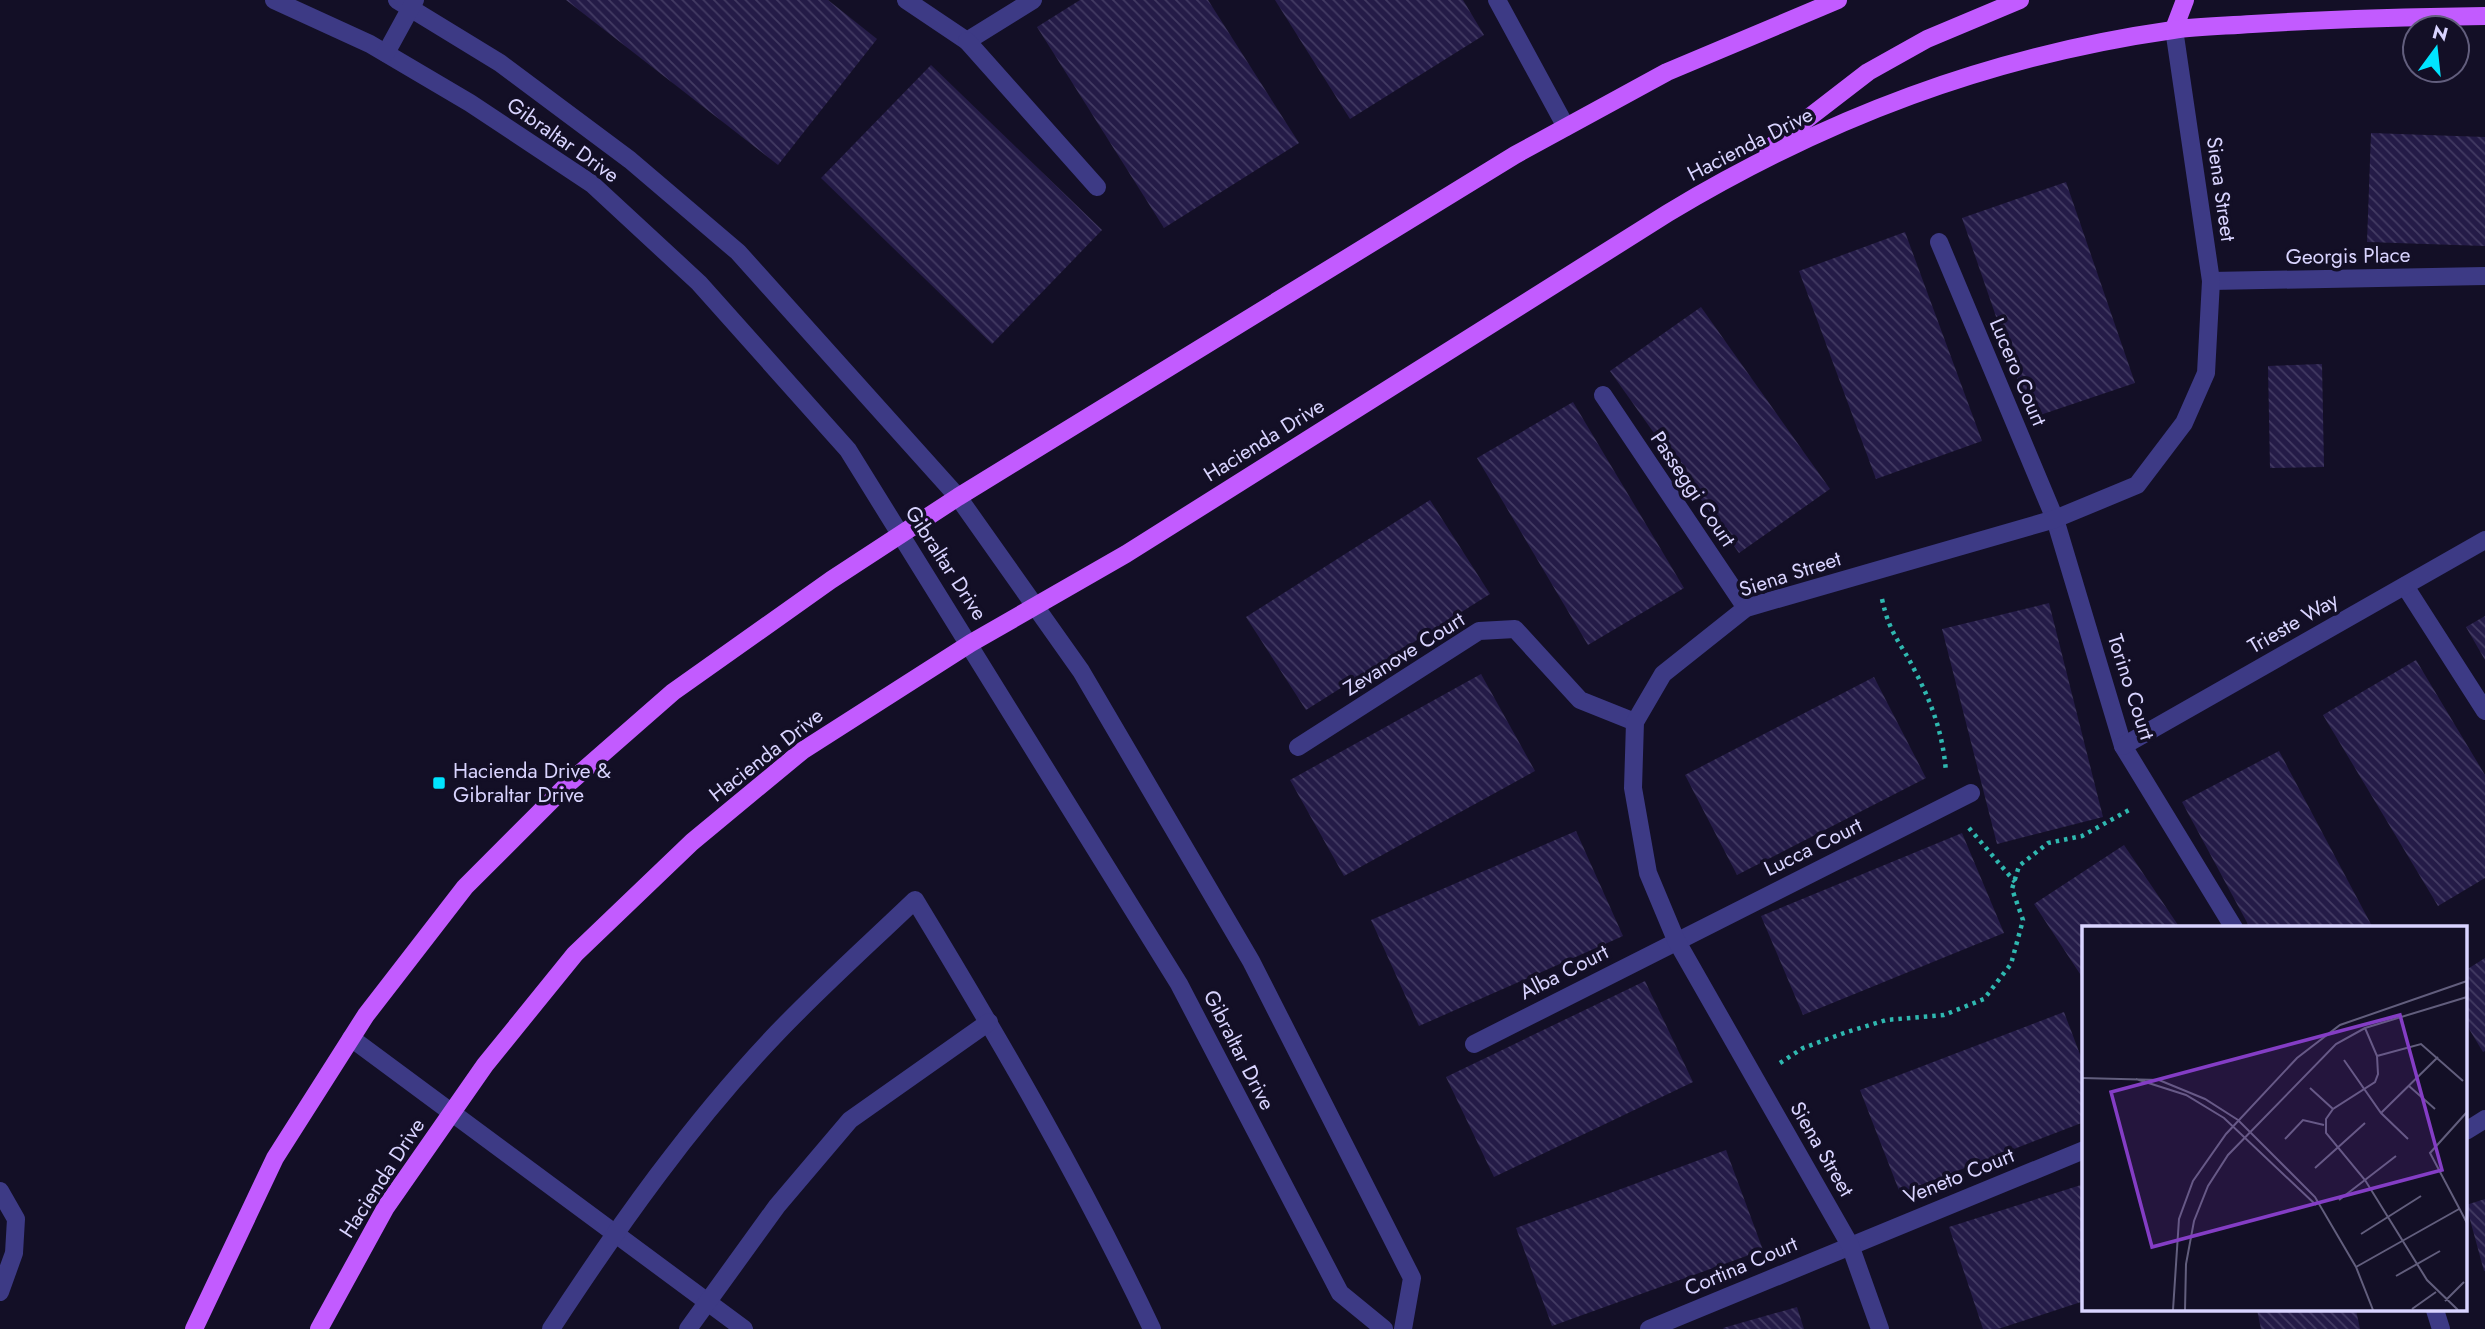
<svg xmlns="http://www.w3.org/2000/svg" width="2485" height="1329" font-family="Jost,sans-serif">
	<defs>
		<pattern id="building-back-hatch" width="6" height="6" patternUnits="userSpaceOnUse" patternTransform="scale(1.75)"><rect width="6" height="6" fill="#241b47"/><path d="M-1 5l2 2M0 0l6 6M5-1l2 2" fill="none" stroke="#433b63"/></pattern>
	</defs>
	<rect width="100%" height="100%" fill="#130f26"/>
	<g fill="url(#building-back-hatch)">
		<polygon points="566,0 828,0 877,39 778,165"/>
		<polygon points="1080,0 1208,0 1299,143 1164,228 1037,27"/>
		<polygon points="1275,0 1463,0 1484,35 1350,119"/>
		<polygon points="931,65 1102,230 992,344 821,178"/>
		<polygon points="2371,133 2485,137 2485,246 2367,242"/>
		<polygon points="2066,182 2135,383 2031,418 1962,218"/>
		<polygon points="1905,232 1982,441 1876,479 1799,271"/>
		<polygon points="1701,307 1830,489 1739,553 1610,371"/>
		<polygon points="2322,364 2324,467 2270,468 2268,366"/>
		<polygon points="1573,402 1684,588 1588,645 1477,458"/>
		<polygon points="1430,500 1490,594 1306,710 1246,617"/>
		<polygon points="2049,603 2103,817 1997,844 1942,629"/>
		<polygon points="2485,616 2485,660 2466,627"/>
		<polygon points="2416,660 2485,775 2485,878 2438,906 2323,715"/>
		<polygon points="1481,674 1535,771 1344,876 1290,780"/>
		<polygon points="1874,677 1926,778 1737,875 1685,775"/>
		<polygon points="2279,751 2373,928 2250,928 2182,802"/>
		<polygon points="1576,831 1623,936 1419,1026 1371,920"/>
		<polygon points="1962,833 2004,933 1803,1015 1761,916"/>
		<polygon points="2124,845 2180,928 2084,928 2084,980 2034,904"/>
		<polygon points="2485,958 2485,1051 2483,1052 2466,1024 2466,970"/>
		<polygon points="1645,981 1693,1082 1494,1177 1446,1077"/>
		<polygon points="2064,1012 2084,1065 2084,1122 1900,1193 1860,1090"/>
		<polygon points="1726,1150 1763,1250 1552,1326 1516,1228"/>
		<polygon points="2084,1184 2084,1301 1998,1329 1983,1329 1949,1227"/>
		<polygon points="2485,1199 2485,1271 2484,1271 2466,1205"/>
		<polygon points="1797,1307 1804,1329 1724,1329 1723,1328"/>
		<polygon points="2257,1310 2356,1310 2360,1329 2261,1329"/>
	</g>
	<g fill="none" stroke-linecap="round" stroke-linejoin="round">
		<g stroke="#2fb8b0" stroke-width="4.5" stroke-dasharray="3.5 5" stroke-linecap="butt">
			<path d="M1882 599C1890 636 1901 642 1916 673 1933 706 1943 735 1946 772"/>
			<polyline points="1969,828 2015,882"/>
			<polyline points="1780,1063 1803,1048 1847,1032 1886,1020 1944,1015 1984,999 2011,964 2023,920 2012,889 2019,866 2048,843 2082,836 2129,810"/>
		</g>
		<g stroke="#3d3a85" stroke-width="18">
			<polyline points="274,0 370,44 470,103 592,184 699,283 848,450 1179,984 1340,1293 1384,1329"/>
			<polyline points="397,0 500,63 630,160 738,252 958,497 1081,671 1251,961 1412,1278 1403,1329"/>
			<polyline points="906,0 967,41 1033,0"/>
			<polyline points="1497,0 1566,127"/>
			<polyline points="967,41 1097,187"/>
			<polyline points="386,53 415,0"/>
			<polyline points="1939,242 2055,519 2123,746 2234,928"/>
			<polyline points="2211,281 2485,276"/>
			<polyline points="1603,395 1746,608"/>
			<polyline points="2405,586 2485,711"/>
			<polyline points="2123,746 2485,540"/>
			<polyline points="1298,747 1479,631 1515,629 1580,700 1635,722"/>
			<polyline points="351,1038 744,1329"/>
			<polyline points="1474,1044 1971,793"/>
			<polyline points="2466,1131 2485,1119"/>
			<polyline points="0,1191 16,1219 14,1253 0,1292"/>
			<polyline points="2435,1310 2441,1329"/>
			<path d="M551 1329C619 1225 691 1123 777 1033 821 987 869 944 915 900 1000 1040 1082 1181 1152 1329"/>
			<polyline points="688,1329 777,1206 850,1120 989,1022"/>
			<polyline points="1649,1329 2084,1150"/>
			<polyline points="1880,1329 1850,1245 1676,940 1648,873 1633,788 1635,722 1663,674 1746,608 2055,519 2137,485 2184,423 2206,373 2211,281 2174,29"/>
		</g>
		<g stroke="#c25bff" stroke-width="18">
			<polyline points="2174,29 2185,0"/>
			<polyline points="1768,149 1868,72 1927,39 2020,0"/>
			<polyline points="194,1329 275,1158 366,1015 465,887 569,783 673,692 831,580 958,497 1515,155 1667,72 1838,0"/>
			<path d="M319 1329 386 1207 485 1065 575 954 692 842 802 751 971 643 1126 554 1668 213C1826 118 1990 56 2173 30 2199 26 2226 26 2252 24 2330 19 2407 17 2485 16"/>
		</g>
	</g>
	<rect fill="#00e5ff" stroke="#130f26" stroke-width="2.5" x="432" y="776" width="14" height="14" rx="3.5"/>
	<g text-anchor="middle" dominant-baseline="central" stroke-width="7" stroke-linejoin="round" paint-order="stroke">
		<g font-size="21" fill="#d9d4ff" stroke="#130f26">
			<text transform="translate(563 140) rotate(35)">Gibraltar Drive</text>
			<text transform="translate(1750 144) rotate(-27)">Hacienda Drive</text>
			<text transform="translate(2221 189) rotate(82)">Siena Street</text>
			<text transform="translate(2348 256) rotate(-1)">Georgis Place</text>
			<text transform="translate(2018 372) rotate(67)">Lucero Court</text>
			<text transform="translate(1264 440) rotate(-32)">Hacienda Drive</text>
			<text transform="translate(1693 489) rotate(56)">Passeggi Court</text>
			<text transform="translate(946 563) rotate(57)">Gibraltar Drive</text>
			<text transform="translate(1790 574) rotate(-18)">Siena Street</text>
			<text transform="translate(2293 623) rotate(-30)">Trieste Way</text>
			<text transform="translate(1404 654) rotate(-32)">Zevanove Court</text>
			<text transform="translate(2131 687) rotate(72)">Torino Court</text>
			<text transform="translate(766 755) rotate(-38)">Hacienda Drive</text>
			<text transform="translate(1813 847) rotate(-26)">Lucca Court</text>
			<text transform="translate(1564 972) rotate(-27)">Alba Court</text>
			<text transform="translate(1239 1050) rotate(63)">Gibraltar Drive</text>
			<text transform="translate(1822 1149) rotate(60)">Siena Street</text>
			<text transform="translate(1959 1176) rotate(-22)">Veneto Court</text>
			<text transform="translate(382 1178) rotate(-57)">Hacienda Drive</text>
			<text transform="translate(1741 1266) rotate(-23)">Cortina Court</text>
		</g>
		<g font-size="21" fill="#d9d4ff" stroke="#130f26" text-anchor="start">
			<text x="453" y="771">Hacienda Drive &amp;<tspan x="453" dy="24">Gibraltar Drive</tspan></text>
		</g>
	</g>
	<g transform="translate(2082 926)">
		<rect width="385" height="385" fill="#130f26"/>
		<path fill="none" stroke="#625e7d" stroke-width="2" d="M283 102 295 130 296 148 293 156 251 183 244 193V207L283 254 345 354 376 384M295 130 339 118 381 155M262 134 299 187 326 213M0 152 77 154 123 173 156 194 233 271 274 341 291 384M54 153 104 169 142 192 234 279M327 160 353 183M228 162 251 183M385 186 348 227 385 297M299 187 356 131M203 213 221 194 242 199M233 242 283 197M257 274 314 230M279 308 339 270M274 341 377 283M314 350 358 325M363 375 382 356M330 383 354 366M91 384 97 293 111 255 144 208 215 132 258 99 385 55M103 384 104 338 112 295 126 260 146 229 254 118 283 102 385 71"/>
		<path fill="#843dc5" fill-opacity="0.15" stroke="#843dc5" stroke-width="3.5" d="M318 89 360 244 70 321 29 166Z"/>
		<rect width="385" height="385" fill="none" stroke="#d9d4ff" stroke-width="3.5"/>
	</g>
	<g transform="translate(2436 49) rotate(15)"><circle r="33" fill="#130f26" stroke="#625e7d" stroke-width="2"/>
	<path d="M0-5L12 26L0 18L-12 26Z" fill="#00e5ff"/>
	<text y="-10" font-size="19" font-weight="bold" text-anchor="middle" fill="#d9d4ff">N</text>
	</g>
</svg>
